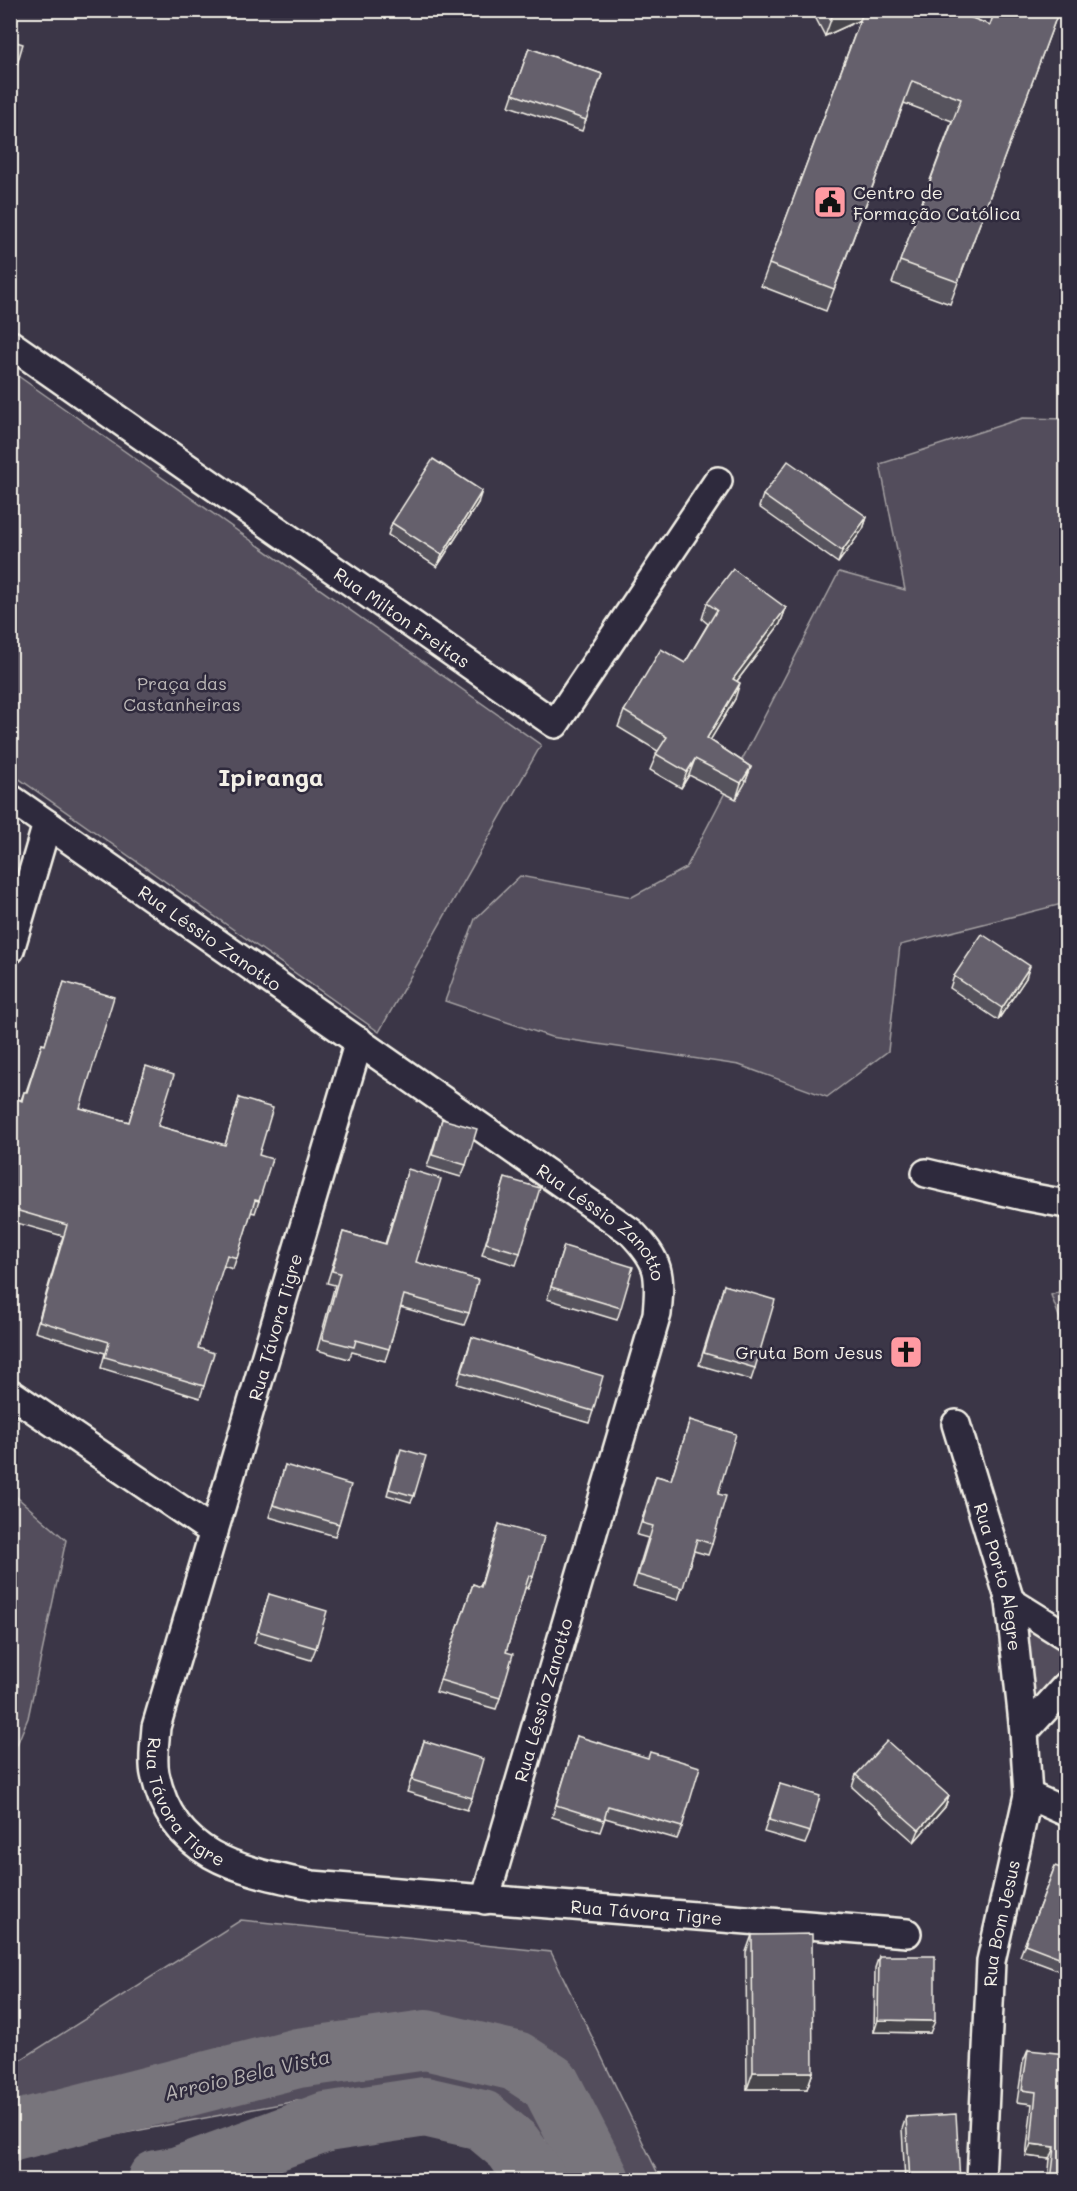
<svg xmlns="http://www.w3.org/2000/svg" width="1077" height="2191" font-family="Mali,sans-serif">
	<rect width="100%" height="100%" fill="#3b3647"/>
	<filter id="ink" filterUnits="userSpaceOnUse"><feTurbulence type="fractalNoise" baseFrequency=".0167" numOctaves="2"/><feDisplacementMap in="SourceGraphic" scale="12" xChannelSelector="R" yChannelSelector="G"/><feConvolveMatrix kernelMatrix="1 2 1 2 8 2 1 2 1" color-interpolation-filters="sRGB"/></filter>
	<g filter="url(#ink)">
		<g fill="#534e5c" stroke="#a4a0a2" stroke-width="1.5">
			<polygon points="11,371 541,745 379,1032 11,773"/>
			<polygon points="1023,418 1066,419 1066,903 900,945 888,1051 827,1097 739,1065 551,1037 445,1001 475,919 520,876 632,897 686,868 839,572 905,590 880,464"/>
			<polygon points="1066,1289 1066,1335 1051,1295"/>
			<polygon points="11,1492 66,1540 28,1718 11,1759"/>
			<polygon points="1019,1623 1066,1648 1066,1671 1028,1704"/>
			<polygon points="241,1920 551,1952 661,2180 645,2180 399,2082 11,2154 11,2066"/>
		</g>
		<g fill="none" stroke-linecap="round" stroke-linejoin="round">
			<g stroke="#78747b" stroke-width="60">
				<polyline points="10,2132 298,2058 426,2040 516,2061 550,2083 600,2180"/>
				<polyline points="157,2180 179,2176 326,2122 425,2107 482,2120 513,2146 537,2180"/>
			</g>
			<defs>
				<g id="minor">
					<path id="s1" d="M10 344 555 724 718 481"/>
					<path id="s2" d="M10 798 631 1232C660 1262 661 1273 657 1314L485 1900"/>
					<polyline points="10,950 47,824"/>
					<path id="s3" d="M359 1041 156 1727C155 1742 152 1760 155 1774 173 1858 240 1870 312 1885L907 1933"/>
					<polyline points="926,1173 1023,1196 1066,1204"/>
					<polyline points="10,1393 214,1532"/>
					<path id="s4" d="M956 1424 1010 1601 1024 1732"/>
					<polyline points="1010,1601 1066,1636"/>
					<polyline points="1028,1795 1066,1812"/>
					<path id="s5" d="M981 2180 991 1961 1028 1795 1024 1732 1066 1686"/>
				</g>
			</defs>
			<use href="#minor" stroke="#f4f1e8" stroke-width="32"/>
			<use href="#minor" stroke="#2f2a3d" stroke-width="27"/>
		</g>
		<g fill="#57535d" stroke="#f4f1e8" stroke-width="1.5">
			<polygon points="694,10 720,10 717,19"/>
			<polygon points="810,10 951,10 990,25 1059,10 950,304 892,283 952,121 904,103 826,311 761,286 860,20 825,36 812,11"/>
			<polygon points="529,48 602,74 582,131 509,106"/>
			<polygon points="763,495 867,517 863,529 838,563 759,507"/>
			<polygon points="478,503 437,567 388,535 392,523"/>
			<polygon points="707,603 786,608 780,624 737,681 735,699 710,740 751,767 745,783 736,799 689,775 681,788 650,770 658,751 618,727 624,711 685,663 708,624 702,619"/>
			<polygon points="954,976 1026,978 998,1020 950,988"/>
			<polygon points="64,982 80,1108 129,1122 146,1066 158,1126 225,1145 239,1098 259,1155 259,1201 255,1213 251,1212 233,1269 223,1266 198,1348 204,1386 200,1398 101,1368 105,1353 35,1332 63,1236 10,1221 10,1119 17,1099 21,1100 24,1092 26,1092 42,1044 45,1045"/>
			<polygon points="442,1119 466,1165 461,1177 427,1167"/>
			<polygon points="408,1169 416,1262 469,1313 464,1325 400,1307 389,1349 385,1361 352,1352 349,1359 317,1350 335,1285 327,1283 343,1232 385,1244"/>
			<polygon points="505,1178 520,1253 516,1265 482,1255"/>
			<polygon points="564,1246 621,1308 617,1320 547,1299"/>
			<polygon points="724,1285 755,1368 751,1380 699,1365"/>
			<polygon points="472,1337 593,1411 589,1423 457,1384"/>
			<polygon points="690,1420 718,1494 712,1544 708,1555 694,1551 678,1600 633,1587 648,1538 637,1535 652,1488 656,1476 671,1480"/>
			<polygon points="398,1455 414,1496 411,1502 387,1495"/>
			<polygon points="285,1465 339,1524 335,1536 269,1517"/>
			<polygon points="499,1524 533,1577 528,1588 525,1588 506,1652 500,1698 496,1709 436,1692 473,1584 480,1587"/>
			<polygon points="269,1594 316,1648 311,1660 254,1643"/>
			<polygon points="577,1736 682,1827 677,1839 605,1818 600,1832 552,1817"/>
			<polygon points="424,1741 472,1798 467,1810 407,1792"/>
			<polygon points="856,1775 949,1796 945,1807 914,1842 852,1787"/>
			<polygon points="780,1784 810,1832 805,1844 764,1832"/>
			<polygon points="1055,1866 1066,1954 1060,1971 1020,1956"/>
			<polygon points="752,1935 813,2072 807,2089 747,2089 746,1952"/>
			<polygon points="879,1956 930,2033 874,2032 875,1968"/>
			<polygon points="1028,2050 1066,2181 1048,2181 1050,2159 1026,2156 1032,2104 1017,2102 1023,2062"/>
			<polygon points="906,2117 960,2181 905,2181 902,2129"/>
		</g>
		<g fill="#47444c" stroke="#f4f1e8" stroke-width="1.5">
			<polygon points="841,10 864,10 860,20 825,36 833,14"/>
			<polygon points="482,491 478,503 437,567 442,555"/>
			<polygon points="867,517 863,529 838,563 842,551"/>
			<polygon points="786,608 780,624 727,694 733,679"/>
			<polygon points="740,683 735,699 702,754 707,738"/>
			<polygon points="695,759 689,775 681,788 687,772"/>
			<polygon points="751,767 745,783 736,799 741,783"/>
			<polygon points="1030,966 1026,978 998,1020 1002,1008"/>
			<polygon points="949,1796 945,1807 914,1842 919,1830"/>
			<polygon points="878,2020 935,2021 930,2033 874,2032"/>
			<polygon points="753,2072 813,2072 807,2089 747,2089"/>
			<polygon points="1031,2144 1055,2147 1050,2159 1026,2156"/>
		</g>
		<g fill="#65616c" stroke="#f4f1e8" stroke-width="1.5">
			<polygon points="831,10 841,10 833,14"/>
			<polygon points="864,10 951,10 990,25 995,10 1059,10 958,282 900,261 961,99 912,81 834,289 769,264"/>
			<polygon points="10,40 23,44 10,88"/>
			<polygon points="529,48 602,74 586,120 513,94"/>
			<polygon points="433,459 482,491 442,555 392,523"/>
			<polygon points="788,461 867,517 842,551 763,495"/>
			<polygon points="733,569 786,608 733,679 740,683 707,738 751,767 741,783 695,759 687,772 656,754 667,737 624,711 661,649 685,663 717,610 707,603"/>
			<polygon points="982,934 1030,966 1002,1008 954,976"/>
			<polygon points="64,982 114,997 80,1108 129,1122 146,1066 174,1075 158,1126 225,1145 239,1098 273,1108 259,1155 272,1159 259,1201 255,1200 237,1258 227,1255 198,1348 214,1353 204,1386 105,1357 109,1342 39,1321 67,1225 12,1209 10,1215 10,1122 17,1099 22,1101 24,1092 27,1092 42,1044 45,1045"/>
			<polygon points="442,1119 477,1129 466,1165 432,1155"/>
			<polygon points="408,1169 441,1179 416,1262 478,1280 469,1313 404,1295 389,1349 356,1340 354,1347 322,1339 340,1273 332,1271 343,1232 386,1244"/>
			<polygon points="505,1178 540,1188 520,1253 486,1243"/>
			<polygon points="564,1246 633,1267 621,1308 551,1287"/>
			<polygon points="724,1285 775,1300 755,1368 704,1353"/>
			<polygon points="472,1337 603,1376 593,1411 462,1372"/>
			<polygon points="690,1420 736,1434 718,1494 726,1496 712,1544 697,1539 683,1588 638,1575 653,1526 642,1523 656,1476 671,1480"/>
			<polygon points="401,1449 426,1456 414,1496 389,1489"/>
			<polygon points="285,1465 351,1485 339,1524 273,1505"/>
			<polygon points="499,1524 544,1537 533,1577 529,1575 506,1652 513,1654 500,1698 440,1680 473,1584 481,1587"/>
			<polygon points="269,1594 327,1611 316,1648 258,1631"/>
			<polygon points="577,1736 648,1758 650,1752 700,1767 682,1827 608,1806 604,1820 556,1805"/>
			<polygon points="424,1741 483,1759 472,1798 412,1780"/>
			<polygon points="887,1741 949,1796 919,1830 856,1775"/>
			<polygon points="780,1784 820,1796 810,1832 769,1820"/>
			<polygon points="1055,1866 1066,1870 1066,1953 1064,1959 1025,1944"/>
			<polygon points="812,1934 813,2072 753,2072 752,1935"/>
			<polygon points="879,1956 935,1956 935,2021 878,2020"/>
			<polygon points="1028,2050 1066,2054 1066,2181 1051,2181 1055,2147 1031,2144 1036,2092 1022,2090"/>
			<polygon points="956,2114 960,2181 910,2181 906,2117"/>
		</g>
	</g>
	<defs>
		<symbol id="civic-square" viewBox="-11 -11 22 22"><rect x="-9" y="-9" width="18" height="18" rx="4" fill="#ff9aa2" stroke="#2f2a3d"/><path d="M-.6-6.5H3V-4.5H.6V-3L4-1V1h2V6H-6V1h2V-1L-.6-3ZM-1.2 2.5V6h2.4V2.5Z" fill="#111"/></symbol>
		<symbol id="church-square" viewBox="-11 -11 22 22"><rect x="-9" y="-9" width="18" height="18" rx="4" fill="#ff9aa2" stroke="#2f2a3d"/><path d="M-1.2-6h2.4v3.5h3.3v2.4h-3.3V6h-2.4V-.1h-3.3v-2.4h3.3Z" fill="#111"/></symbol>
	</defs>
	<g fill-rule="evenodd">
		<use href="#civic-square" x="811" y="183" width="38" height="38"/>
		<use href="#church-square" x="887" y="1333" width="38" height="38"/>
	</g>
	<g text-anchor="middle" dominant-baseline="central" stroke-width="5" stroke-linejoin="round" paint-order="stroke">
		<g font-size="18" fill="#f4f1e8" stroke="#2f2a3d" text-anchor="start">
			<text x="853" y="192">Centro de<tspan x="853" dy="21">Formação Católica</tspan></text>
			<text x="883" y="1352" text-anchor="end">Gruta Bom Jesus</text>
		</g>
		<g font-size="18" fill="#f4f1e8" stroke="#2f2a3d">
			<text stroke="none"><textPath href="#s1" startOffset="478">Rua Milton Freitas</textPath></text>
			<text stroke="none"><textPath href="#s2" startOffset="244">Rua Léssio Zanotto</textPath></text>
			<text stroke="none"><textPath href="#s2" startOffset="730">Rua Léssio Zanotto</textPath></text>
			<text transform="translate(275 1327) rotate(-74)">Rua Távora Tigre</text>
			<text stroke="none"><textPath href="#s4" startOffset="159">Rua Porto Alegre</textPath></text>
			<text transform="translate(543 1700) rotate(-74)">Rua Léssio Zanotto</text>
			<text stroke="none"><textPath href="#s3" startOffset="802">Rua Távora Tigre</textPath></text>
			<text stroke="none"><textPath href="#s3" startOffset="1305">Rua Távora Tigre</textPath></text>
			<text stroke="none"><textPath href="#s5" startOffset="258">Rua Bom Jesus</textPath></text>
		</g>
		<g font-size="18" fill="#bcb8b7" stroke="#2f2a3d">
			<text x="182" y="683">Praça das<tspan x="182" dy="21">Castanheiras</tspan></text>
		</g>
		<g font-size="20" font-style="italic" fill="#b6b2b2" stroke="#2f2a3d">
			<text transform="translate(247 2074) rotate(-13)">Arroio Bela Vista</text>
		</g>
		<g font-size="24" font-weight="bold" fill="#f4f1e8" stroke="#2f2a3d">
			<text x="271" y="776">Ipiranga</text>
		</g>
	</g>
	<rect width="1077" height="2191" fill="none" stroke="#2f2a3d" stroke-width="36"/>
	<rect x="18" y="18" width="1041" height="2155" fill="none" stroke="#f4f1e8" stroke-width="2" filter="url(#ink)"/>
</svg>
